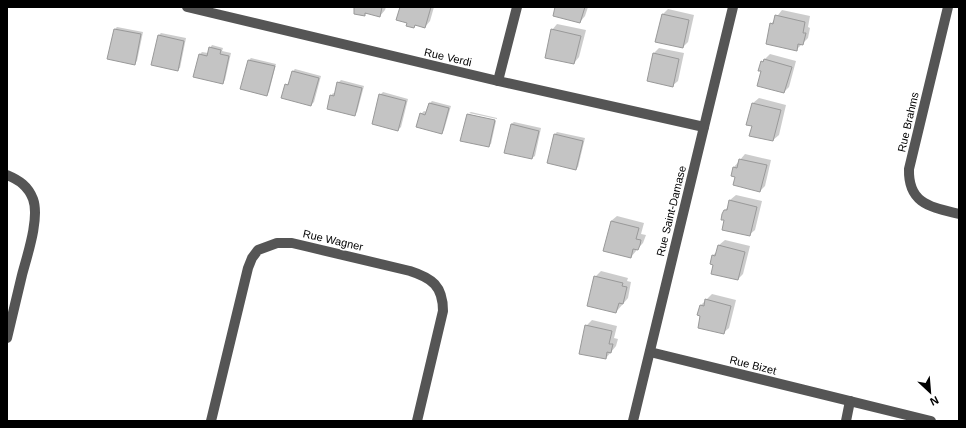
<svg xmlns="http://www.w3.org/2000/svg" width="966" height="428" font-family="Arial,sans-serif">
	<rect width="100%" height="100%" fill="#fff"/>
	<g fill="#0003">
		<polygon points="355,7 386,7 385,10 380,16 367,13 364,15"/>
		<polygon points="401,7 434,7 430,21 425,27 417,24 414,27 408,22"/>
		<polygon points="556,7 588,7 585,16 580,22"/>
		<polygon points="668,9 694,15 688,42 683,47 663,14"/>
		<polygon points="782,10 810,16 808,27 810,28 808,38 796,50 771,24"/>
		<polygon points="557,24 586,30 579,57 574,63 552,30"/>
		<polygon points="117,27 143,32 137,61 134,64 115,29"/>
		<polygon points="161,33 186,38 180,68 177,70 159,35"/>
		<polygon points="212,45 223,48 222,51 231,53 225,80 223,83 194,77 200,54 202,52 208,53 210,48"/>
		<polygon points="659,48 684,53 678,81 672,86 654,53"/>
		<polygon points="770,54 796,61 789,87 784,92 762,71 762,62"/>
		<polygon points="251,58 276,64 269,92 266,95 249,60"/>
		<polygon points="295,69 321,76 314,102 311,105 286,85 290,82 292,72"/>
		<polygon points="341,80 364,86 357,112 355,114 331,96 333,93 335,94 338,83"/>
		<polygon points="383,92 408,99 401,127 398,130 380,95"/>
		<polygon points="759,98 786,105 779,135 773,140 753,126 748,124 753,103"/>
		<polygon points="432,101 451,106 444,130 442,133 421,114 424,111 427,112 430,103"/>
		<polygon points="471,112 497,118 497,119 469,113"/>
		<polygon points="468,114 496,121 491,144 488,146 462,140"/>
		<polygon points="514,122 541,128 535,156 532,158 511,124"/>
		<polygon points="557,132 585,138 578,167 576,169 555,134"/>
		<polygon points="745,154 771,160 765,186 760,191 734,167"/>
		<polygon points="736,195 762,201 755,230 749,235 726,220 725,210 729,206 730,200"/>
		<polygon points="617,216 644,223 641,234 646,235 643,243 637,249 636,251 631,257 611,221"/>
		<polygon points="725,240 750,246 743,274 738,279 711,263 713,255 718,251 719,245"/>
		<polygon points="601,271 628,278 627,281 631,282 628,298 616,312 595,277"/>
		<polygon points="712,294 736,300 729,328 723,333 702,315 701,305"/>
		<polygon points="592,320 617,326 614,338 618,339 616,346 606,358 586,326"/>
	</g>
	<g fill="#c4c4c4" stroke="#999">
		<polygon points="354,7 382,7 380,17 365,13 365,16 354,14"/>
		<polygon points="398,7 431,7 425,28 415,25 414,28 406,26 407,23 396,20 400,7"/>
		<polygon points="555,7 585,7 580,23 553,16"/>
		<polygon points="662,14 689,20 683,48 655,42"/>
		<polygon points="775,15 805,22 803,33 806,33 803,45 798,44 797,51 766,44 770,23 773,24"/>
		<polygon points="114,29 141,34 135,65 107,59"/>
		<polygon points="551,29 581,36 574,64 545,58"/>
		<polygon points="158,35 184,41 178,71 151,65"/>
		<polygon points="209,47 221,50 220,54 229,56 223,84 193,77 199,54 207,56"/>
		<polygon points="653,53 679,59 673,87 647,81"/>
		<polygon points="764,59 792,67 784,93 757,86 761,71 758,71 761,61 763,62"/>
		<polygon points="248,60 275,66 267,96 240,89"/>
		<polygon points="292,71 319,78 311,106 281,98 285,84 288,85"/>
		<polygon points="337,82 362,88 355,116 327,109 330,95 334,96"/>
		<polygon points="379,94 406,101 398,131 372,124"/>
		<polygon points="429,103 449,108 442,134 416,127 420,113 425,115"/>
		<polygon points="752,103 781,110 773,141 749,136 752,126 746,125"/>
		<polygon points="467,114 495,120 489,147 460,141"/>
		<polygon points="511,124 539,131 532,159 504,153"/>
		<polygon points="554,134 583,141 576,170 547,163"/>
		<polygon points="739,159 767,165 760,192 733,185 735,177 731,176 733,167 737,168"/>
		<polygon points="729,200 757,207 750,236 722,230 724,220 721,220 722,214 724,210 727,210"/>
		<polygon points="611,221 639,228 636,239 641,240 640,245 638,250 633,249 631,258 603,251"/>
		<polygon points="718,245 745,252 738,280 711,274 713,265 710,264 712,255 715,256"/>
		<polygon points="594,276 623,283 622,286 627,287 623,304 619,303 616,313 587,306"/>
		<polygon points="705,299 731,306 724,334 698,328 700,316 697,315 700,305 704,306"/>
		<polygon points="585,325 612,331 609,344 613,344 612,348 611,353 607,352 606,359 579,354"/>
	</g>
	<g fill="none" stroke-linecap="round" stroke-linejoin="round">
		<g stroke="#555" stroke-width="10">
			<polyline points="187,7 498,81 704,127"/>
			<path d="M948 7 909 169C908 204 931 207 959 214"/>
			<polyline points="498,81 517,7"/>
			<path d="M7 175C19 180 28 186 33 199 40 218 27 256 22 275 17 296 12 317 7 338"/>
			<polyline points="650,352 931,421"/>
			<path d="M211 421 248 268 252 258 258 250 277 243H292L309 247 410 271C432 278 443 286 443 311L417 421"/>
			<polyline points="633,421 733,7"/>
			<polyline points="846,421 850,401"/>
		</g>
	</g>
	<g text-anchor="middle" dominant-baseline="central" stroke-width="3.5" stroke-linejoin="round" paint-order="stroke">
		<g font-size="11" fill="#000" stroke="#fff">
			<text transform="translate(448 57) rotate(13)">Rue Verdi</text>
			<text transform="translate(908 122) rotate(-77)">Rue Brahms</text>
			<text transform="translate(671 211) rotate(-76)">Rue Saint-Damase</text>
			<text transform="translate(333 240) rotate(13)">Rue Wagner</text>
			<text transform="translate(753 365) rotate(14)">Rue Bizet</text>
		</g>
	</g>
	<rect width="966" height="428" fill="none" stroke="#000000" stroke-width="16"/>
	<g transform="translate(930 392) rotate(154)" stroke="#ffffff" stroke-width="3" paint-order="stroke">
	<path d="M0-3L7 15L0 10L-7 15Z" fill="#000000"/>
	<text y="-6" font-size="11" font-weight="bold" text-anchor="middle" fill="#000000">N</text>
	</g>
</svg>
